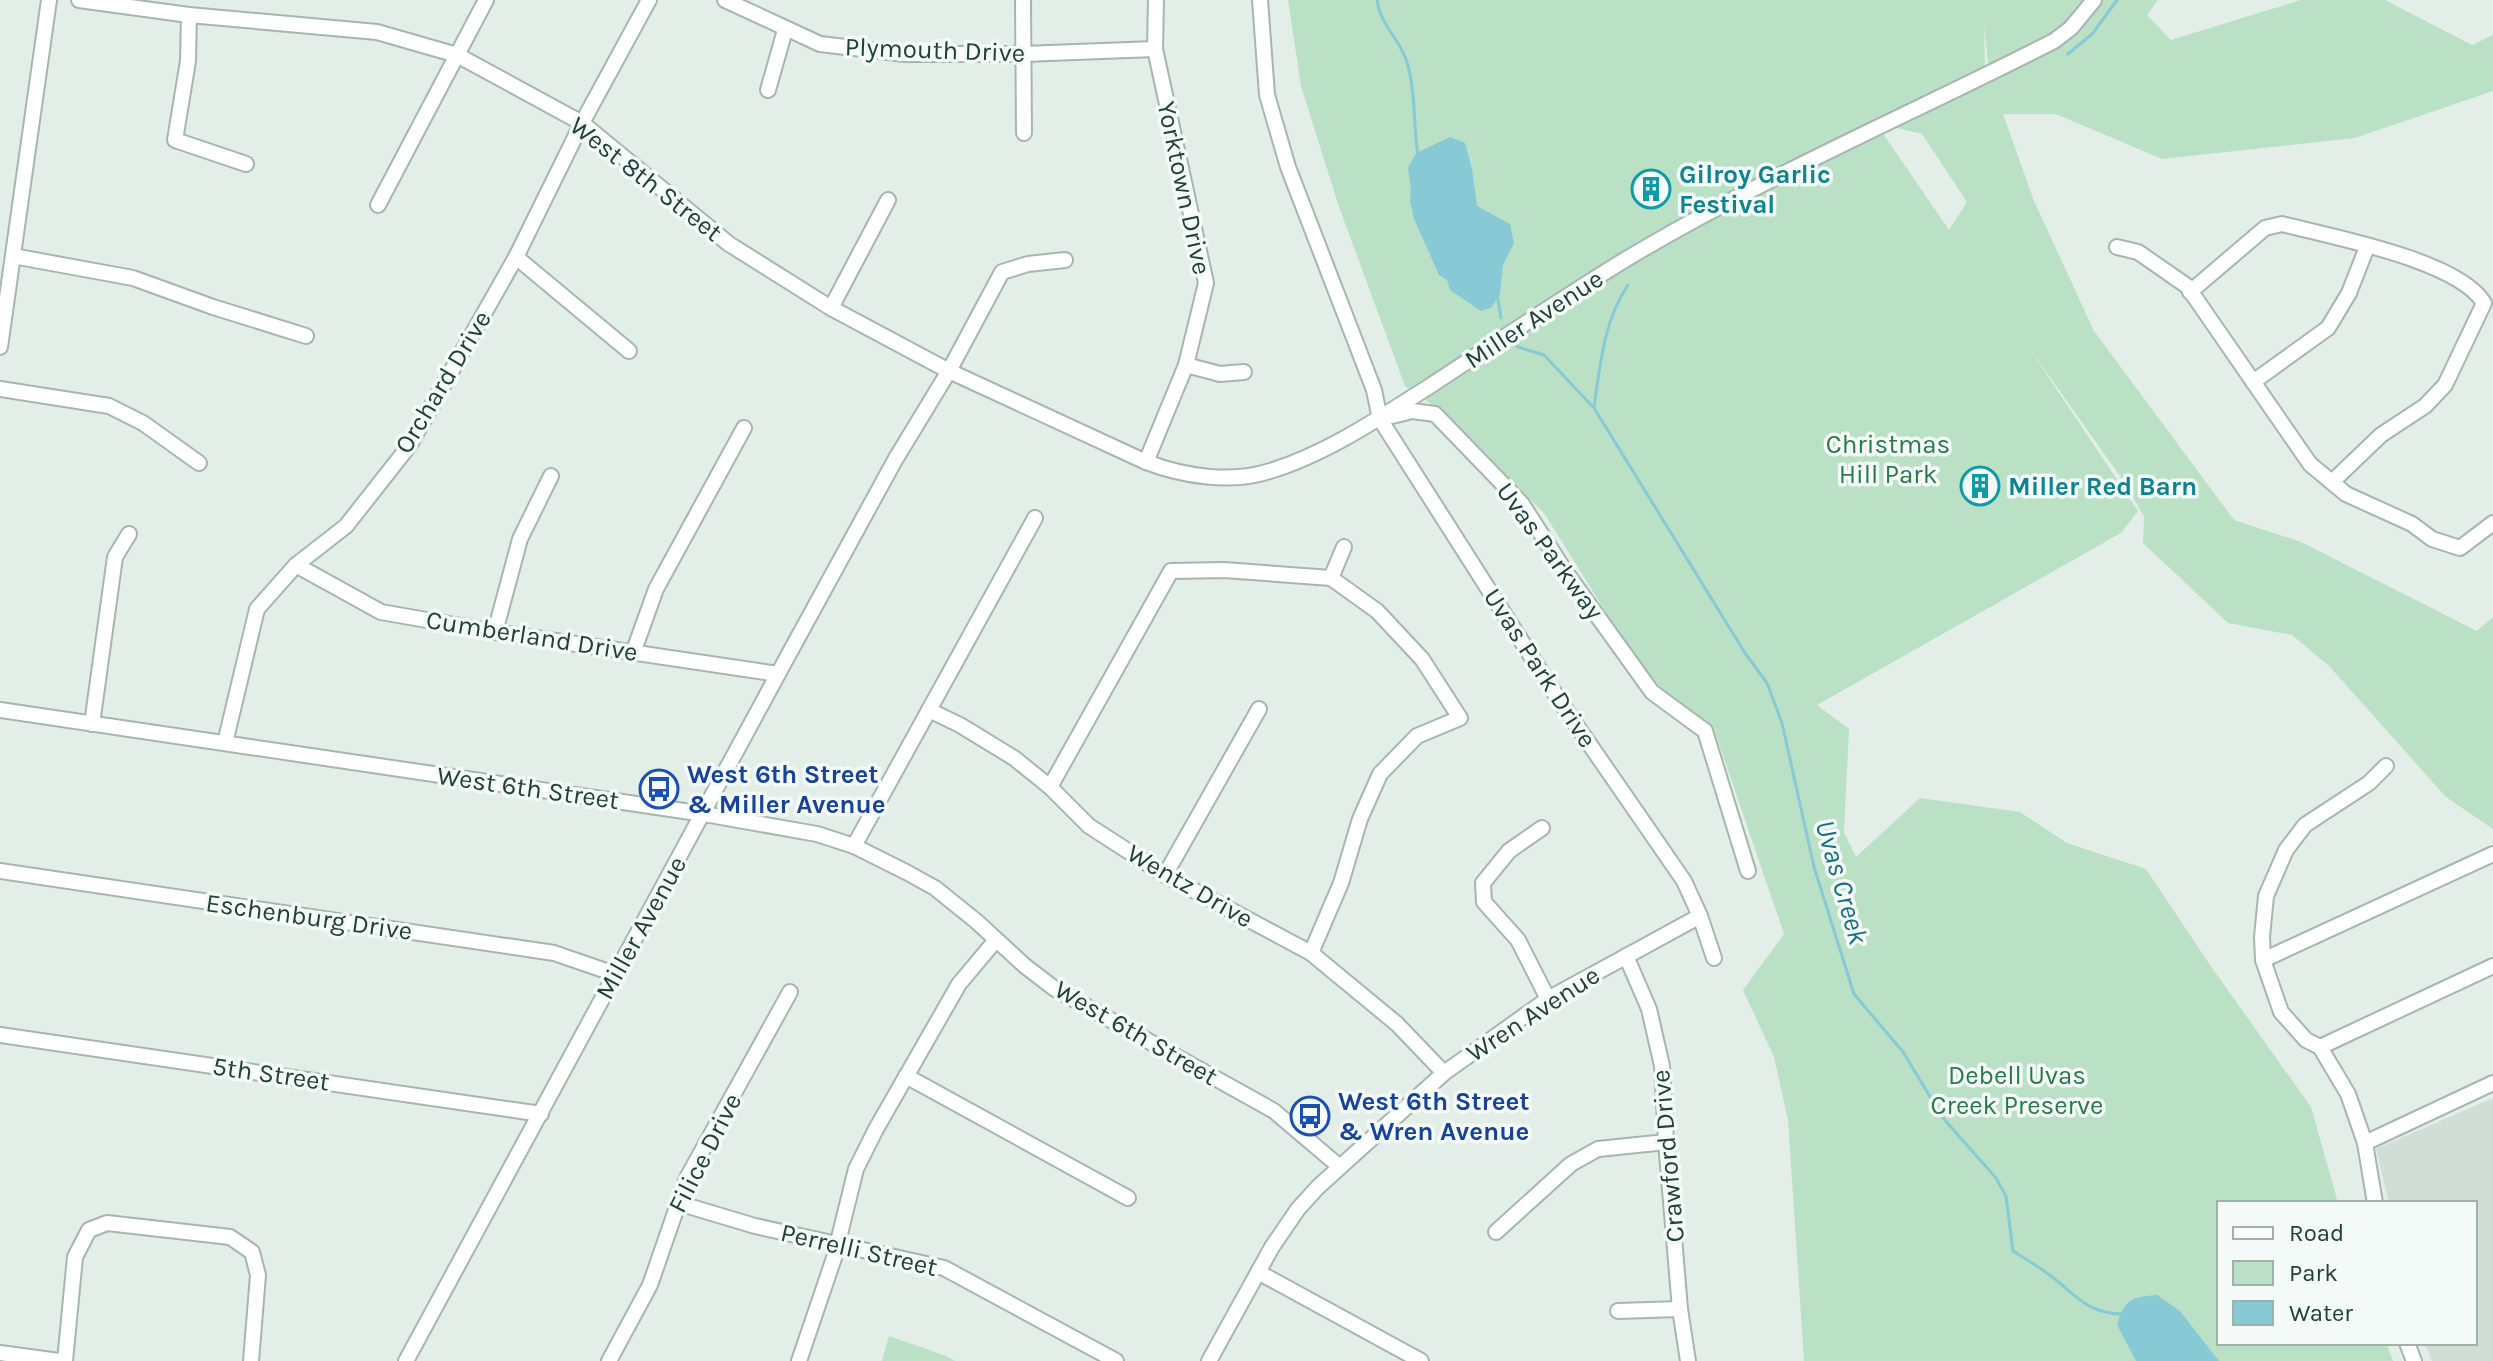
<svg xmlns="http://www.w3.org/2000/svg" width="2493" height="1361" font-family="Karla,sans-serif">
	<rect width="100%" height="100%" fill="#e3eee9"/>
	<polygon fill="#d1ded8" points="2493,1098 2493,1361 2432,1361 2425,1343 2475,1343 2475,1203 2389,1203 2376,1149"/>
	<g fill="#bae0c5" fill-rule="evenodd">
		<path d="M1288 0H2158L2147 15 2171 40 2301 0H2385L2472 45 2493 35V91L2355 138 2162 159 2056 114H2003L2034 201 2094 331 2234 520 2301 542 2477 631 2493 617V829L2446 797 2329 666 2292 635 2228 623 2143 543 2144 516 2120 476 2027 345 2138 511 2121 533 1817 705 1849 729 1844 832 1856 857 1920 798 2020 812 2067 843 2146 869 2210 965 2311 1107 2338 1203H2219V1343H2386L2393 1361H1804L1788 1120 1774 1057 1743 990 1784 934 1714 729 1672 699 1637 662 1544 513 1437 408 1405 386 1338 204 1301 86ZM1984 24 1990 83 1894 127 1922 134 1967 202 1949 230 1873 119 1985 70Z"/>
		<polygon points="889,1336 946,1356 955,1361 882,1361"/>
	</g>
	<g fill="#87cad6">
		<polygon points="1450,137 1465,143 1472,169 1477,206 1510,224 1514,243 1503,265 1500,294 1491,308 1481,311 1450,290 1447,280 1439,275 1414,219 1410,200 1411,189 1408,168 1416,153"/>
		<path d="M2157 1295 2180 1311 2219 1361H2136L2117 1325C2124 1299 2132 1297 2157 1295Z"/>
	</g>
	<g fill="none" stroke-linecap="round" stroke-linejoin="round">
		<g stroke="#87cad6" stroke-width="3">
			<path d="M1377 0C1380 25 1400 39 1407 62 1416 93 1413 124 1418 156"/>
			<polyline points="2068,54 2093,33 2117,0"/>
			<polyline points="1497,294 1501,318"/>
			<path d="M1513 341 1518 347 1544 355 1594 408 1745 653 1767 683 1782 723 1814 867 1854 994 1903 1052 1943 1118 1996 1178 2006 1196 2013 1251C2026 1259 2039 1267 2051 1276 2077 1296 2087 1313 2122 1314"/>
			<path d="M1594 407C1600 365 1604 320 1628 285"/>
		</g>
		<defs>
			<g id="minor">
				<path d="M79 0 189 15 377 32 457 55 582 123 729 244 831 308 949 371 1146 462C1183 476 1231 484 1270 471 1326 454 1381 417 1430 386 1494 344 1558 301 1623 261 1761 178 1911 114 2054 41L2071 28 2094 0"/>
				<polyline points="725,0 820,44 905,54 1023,54 1155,49"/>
				<polyline points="1023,0 1024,133"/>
				<polyline points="1260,0 1267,95 1288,167 1374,390 1380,419 1559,700 1684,881 1700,916 1714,958"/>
				<polyline points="189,15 188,61 175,140 246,164"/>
				<polyline points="768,90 785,30"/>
				<polyline points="378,205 486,0"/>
				<polyline points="2117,247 2138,252 2187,286 2310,464 2346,494 2412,524 2432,539 2460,548 2493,523"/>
				<polyline points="13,256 133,278 213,307 306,336"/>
				<polyline points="516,257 629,351"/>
				<path d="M2190 292 2265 228 2282 224C2332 237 2458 260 2484 303L2445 385 2425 406 2381 435 2332 482"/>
				<polyline points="831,308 888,200"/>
				<polyline points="0,347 49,0"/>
				<polyline points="1186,365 1220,374 1244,372"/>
				<polyline points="2253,382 2328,328 2349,293 2367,247"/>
				<polyline points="0,389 109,406 143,423 199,463"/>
				<polyline points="1392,416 1412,411 1435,414 1522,504 1565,571 1652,692 1705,731 1748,871"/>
				<polyline points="1146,462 1186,365 1206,283 1155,49 1156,0"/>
				<polyline points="296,565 381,612 495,632 778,674"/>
				<polyline points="1331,578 1344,547"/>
				<polyline points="495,632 520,539 551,476"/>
				<polyline points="633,653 656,589 744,428"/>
				<polyline points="0,710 704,814 817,834 854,846 908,873 935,888 976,921 1025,966 1055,989 1274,1111 1340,1167"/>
				<polyline points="929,710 960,725 1014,758 1050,787 1089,826 1165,875 1311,953 1397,1024 1444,1073"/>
				<polyline points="92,724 115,557 129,534"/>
				<polyline points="225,743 257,609 296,565 346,526 409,446 516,257 582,123 649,0"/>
				<polyline points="1050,787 1171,571 1224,570 1331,578 1377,611 1422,659 1460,718 1417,736 1380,774 1360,819 1341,883 1311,953"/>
				<polyline points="1542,828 1509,851 1483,883 1484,902 1518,940 1548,999"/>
				<polyline points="854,846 1035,518"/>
				<polyline points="0,871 554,953 615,974"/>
				<polyline points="1165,875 1259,709"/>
				<polyline points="1626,956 1649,1009 1662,1066 1666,1142 1680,1309 1688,1361"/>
				<polyline points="2263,960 2493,854"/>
				<polyline points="0,1035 541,1114"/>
				<polyline points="2320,1047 2493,966"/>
				<polyline points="906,1076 1128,1198"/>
				<polyline points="2365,1143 2493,1083"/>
				<polyline points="678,1203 755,1226 944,1268 1116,1361"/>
				<polyline points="2375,1203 2365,1143 2348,1094 2320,1047 2306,1040 2281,1012 2263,960 2262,937 2266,896 2286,850 2305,825 2369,783 2386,766"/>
				<polyline points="1496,1232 1571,1164 1598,1149 1666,1142"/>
				<polyline points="1258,1272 1421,1361"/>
				<polyline points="1618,1311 1680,1309"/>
				<polyline points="2407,1343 2414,1361"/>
				<polyline points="0,1353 59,1361"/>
				<polyline points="65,1361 75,1257 89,1230 107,1223 230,1237 252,1252 258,1275 251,1361"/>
				<polyline points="406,1361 778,674 895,460 949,371 1002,272 1028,264 1065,260"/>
				<polyline points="609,1361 650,1285 687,1178 790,992"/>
				<polyline points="799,1361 834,1258 856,1169 876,1129 959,984 996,940"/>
				<polyline points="1209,1361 1272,1247 1298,1209 1318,1187 1444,1073 1548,999 1700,916"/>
			</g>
		</defs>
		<use href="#minor" stroke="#a5b6b0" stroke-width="18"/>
		<use href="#minor" stroke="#fff" stroke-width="14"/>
	</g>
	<defs>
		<symbol id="building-ring" viewBox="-11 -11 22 22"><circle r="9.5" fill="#f4faf7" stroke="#0f9aa8" stroke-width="1.5"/><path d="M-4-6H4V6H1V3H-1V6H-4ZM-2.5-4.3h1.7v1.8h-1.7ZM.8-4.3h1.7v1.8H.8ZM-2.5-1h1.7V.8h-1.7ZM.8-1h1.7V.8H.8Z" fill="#0f9aa8"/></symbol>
		<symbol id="bus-ring" viewBox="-11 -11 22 22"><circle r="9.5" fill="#f4faf7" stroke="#1a4fb4" stroke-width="1.5"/><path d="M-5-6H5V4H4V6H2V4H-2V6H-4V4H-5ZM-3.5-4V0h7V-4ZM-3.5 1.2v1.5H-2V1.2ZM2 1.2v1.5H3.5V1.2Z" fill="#1a4fb4"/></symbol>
	</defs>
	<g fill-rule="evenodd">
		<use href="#building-ring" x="1629" y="167" width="44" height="44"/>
		<use href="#building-ring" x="1958" y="464" width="44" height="44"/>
		<use href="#bus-ring" x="637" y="767" width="44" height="44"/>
		<use href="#bus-ring" x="1288" y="1094" width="44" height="44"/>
	</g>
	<g text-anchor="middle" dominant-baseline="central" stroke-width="7" stroke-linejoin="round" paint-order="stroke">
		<g font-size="26" fill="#214038" stroke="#f4faf7">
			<text transform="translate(935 50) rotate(2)">Plymouth Drive</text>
			<text transform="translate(646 179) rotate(38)">West 8th Street</text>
			<text transform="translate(1184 188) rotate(78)">Yorktown Drive</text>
			<text transform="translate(1534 319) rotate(-33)">Miller Avenue</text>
			<text transform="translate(443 382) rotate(-59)">Orchard Drive</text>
			<text transform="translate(1550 551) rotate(54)">Uvas Parkway</text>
			<text transform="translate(532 636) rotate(9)">Cumberland Drive</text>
			<text transform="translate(1540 668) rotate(57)">Uvas Park Drive</text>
			<text transform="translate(528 788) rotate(8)">West 6th Street</text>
			<text transform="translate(1190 886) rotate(30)">Wentz Drive</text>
			<text transform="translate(309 917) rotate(8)">Eschenburg Drive</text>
			<text transform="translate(641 928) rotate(-61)">Miller Avenue</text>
			<text transform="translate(1533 1014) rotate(-33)">Wren Avenue</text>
			<text transform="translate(1136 1033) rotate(30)">West 6th Street</text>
			<text transform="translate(271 1074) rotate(8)">5th Street</text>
			<text transform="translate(705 1153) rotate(-63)">Filice Drive</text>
			<text transform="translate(1668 1156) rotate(-95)">Crawford Drive</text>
			<text transform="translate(859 1250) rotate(13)">Perrelli Street</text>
		</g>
		<g font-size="26" font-weight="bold" fill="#0d838f" stroke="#f4faf7" text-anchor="start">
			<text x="1679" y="174">Gilroy Garlic<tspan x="1679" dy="30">Festival</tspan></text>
			<text x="2008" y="486">Miller Red Barn</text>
		</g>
		<g font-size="26" fill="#287a48" stroke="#f4faf7">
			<text x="1888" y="444">Christmas<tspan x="1888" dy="30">Hill Park</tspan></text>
			<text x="2017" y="1075">Debell Uvas<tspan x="2017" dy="30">Creek Preserve</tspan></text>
		</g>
		<g font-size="26" font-weight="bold" fill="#164399" stroke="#f4faf7" text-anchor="start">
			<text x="687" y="774">West 6th Street<tspan x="687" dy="30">&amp; Miller Avenue</tspan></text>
			<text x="1338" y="1101">West 6th Street<tspan x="1338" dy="30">&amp; Wren Avenue</tspan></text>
		</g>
		<g font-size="28" font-style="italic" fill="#166f81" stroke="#f4faf7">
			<text transform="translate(1842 882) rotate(74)">Uvas Creek</text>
		</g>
	</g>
	<rect x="2217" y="1201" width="260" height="144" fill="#f4faf7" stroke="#a0b0ab" stroke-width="2"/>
	<rect x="2233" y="1227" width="40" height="12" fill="#ffffff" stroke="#a0b0ab" stroke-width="2"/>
	<text x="2289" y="1241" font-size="24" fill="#214038">Road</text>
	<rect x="2233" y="1261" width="40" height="24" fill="#bae0c5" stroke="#a0b0ab" stroke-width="2"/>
	<text x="2289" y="1281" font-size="24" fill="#214038">Park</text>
	<rect x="2233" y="1301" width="40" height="24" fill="#87cad6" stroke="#a0b0ab" stroke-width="2"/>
	<text x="2289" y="1321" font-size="24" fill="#214038">Water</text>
</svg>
